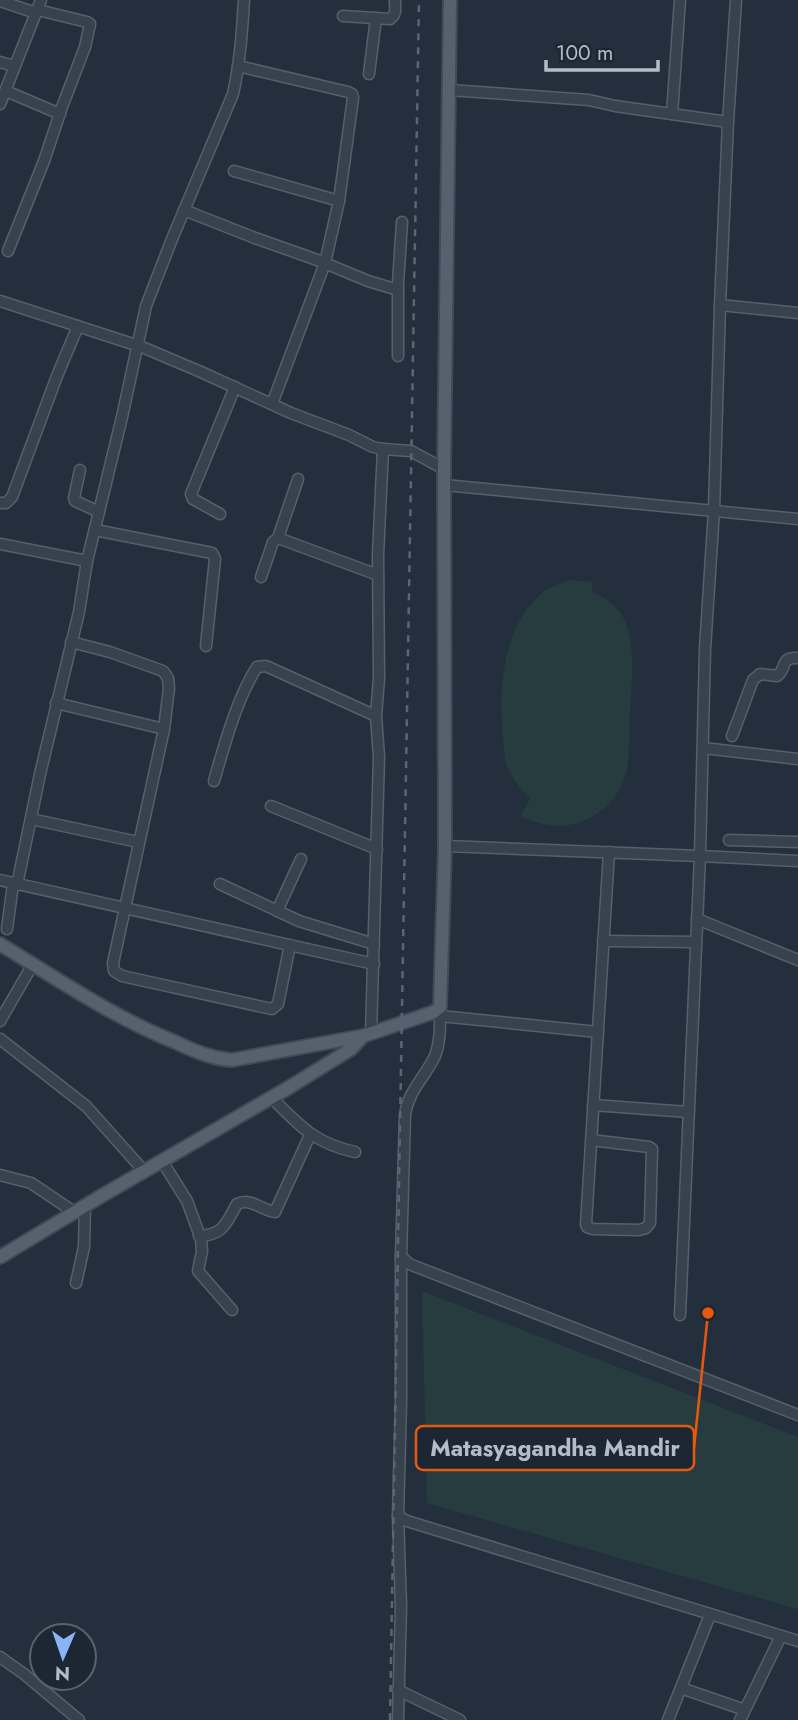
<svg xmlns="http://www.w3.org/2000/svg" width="798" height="1720" font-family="Jost,sans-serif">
	<rect width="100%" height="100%" fill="#242f3e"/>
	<g fill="#263c3f">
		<path d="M570 580 593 582 592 592C604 596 618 607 624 619 636 648 632 679 630 710 629 729 630 750 627 769 621 802 590 826 557 826 545 826 532 820 520 817L530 799C520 788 511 778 506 763 504 755 504 745 503 736 498 690 503 626 541 594 549 587 560 583 570 580Z"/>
		<polygon points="422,1291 798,1437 798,1609 427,1503"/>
	</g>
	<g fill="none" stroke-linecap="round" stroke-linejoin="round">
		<defs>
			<g id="minor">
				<polyline points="736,0 728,122 720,305 714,510 705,649 700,856 798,861"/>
				<polyline points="0,1 36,13"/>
				<path d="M343 16 390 19C397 15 395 7 395 0"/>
				<polyline points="0,62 14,66"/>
				<polyline points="238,66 348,92 352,94 353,98 339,201 325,263 272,404"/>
				<polyline points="369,74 376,18"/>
				<polyline points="449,90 589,100 615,106 728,122"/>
				<polyline points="6,91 60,114"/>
				<polyline points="0,104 41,0"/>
				<polyline points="672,114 680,0"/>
				<polyline points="234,171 339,201"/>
				<polyline points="184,210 255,238 320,261 368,281 398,290"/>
				<polyline points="8,251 44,161 62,107 85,47 90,24 87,22 38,10"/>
				<polyline points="0,301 142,347 201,372 291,413 349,435 373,447 383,449 411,451 444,469"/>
				<polyline points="720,305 798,313"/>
				<polyline points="398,356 398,283 402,222"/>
				<polyline points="80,470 74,498 75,501 99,512"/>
				<polyline points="444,485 798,519"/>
				<polyline points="0,503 6,503 12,497 57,376 78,326"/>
				<polyline points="220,514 193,499 191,494 235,387"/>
				<polyline points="95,530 212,553 215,559 206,646"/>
				<polyline points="278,538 298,479"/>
				<polyline points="0,544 87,561"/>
				<polyline points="261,577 273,542 278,538 378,575"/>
				<polyline points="71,642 110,652 163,671 168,678 169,688 164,729 113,963 114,971 122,976 272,1009 278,1004 290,945"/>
				<polyline points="56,703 164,729"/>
				<path d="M732 736 753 680 760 674 777 676C788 668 779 657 798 658"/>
				<polyline points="703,748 798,759"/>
				<path d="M214 781C224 746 237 698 257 667L266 666 376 716"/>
				<polyline points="271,806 377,849"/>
				<polyline points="31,819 138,842"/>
				<polyline points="729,840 798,842"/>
				<polyline points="445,846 700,856 680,1315"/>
				<polyline points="0,880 374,964"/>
				<polyline points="220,884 299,921 374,944"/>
				<path d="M17 885 40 774 79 612 87 561 122 417 146 306 172 239 233 94C240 63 242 32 244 0"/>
				<polyline points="277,911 301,859"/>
				<polyline points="697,919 798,960"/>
				<polyline points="7,929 13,884"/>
				<polyline points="603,941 696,942"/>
				<polyline points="440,1016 598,1032"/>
				<polyline points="0,1021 33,964"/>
				<polyline points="371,1034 379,757 376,716 379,678 378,555 383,449"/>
				<polyline points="0,1039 86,1106 144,1171"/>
				<path d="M272 1098C300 1126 314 1143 355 1152"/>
				<polyline points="593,1105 688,1112"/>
				<polyline points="591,1140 649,1147 652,1149 650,1223 646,1228 639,1230 593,1229 587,1227 586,1224 609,852"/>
				<polyline points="162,1161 187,1201 201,1239 202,1251 198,1271 232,1310"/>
				<polyline points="0,1175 31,1183 74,1212"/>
				<path d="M199 1236C224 1235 226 1223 237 1204 252 1197 262 1211 275 1212L310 1135"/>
				<polyline points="401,1256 409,1264 798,1415"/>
				<polyline points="76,1283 84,1247 85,1206"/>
				<polyline points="398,1516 407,1521 798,1641"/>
				<polyline points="0,1657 24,1674 79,1720"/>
				<polyline points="681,1688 742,1709 744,1711"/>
				<polyline points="398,1690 460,1720"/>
				<path d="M398 1720 401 1606 398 1516 401 1402V1256L405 1115C408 1091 425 1077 435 1056 441 1040 440 1024 440 1007"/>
				<polyline points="668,1720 710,1615"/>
				<polyline points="740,1720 781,1636"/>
			</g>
			<g id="major">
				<path d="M0 944C57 979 113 1017 175 1042 195 1051 209 1058 232 1060L363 1036 434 1012 440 1007 445 846 444 469 450 0"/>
				<polyline points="0,1257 103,1195 288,1088 351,1049 363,1036"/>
			</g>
		</defs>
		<use href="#minor" stroke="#565f6c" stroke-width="13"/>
		<use href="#major" stroke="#414a57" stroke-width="16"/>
		<use href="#minor" stroke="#38414e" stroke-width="10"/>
		<use href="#major" stroke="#56606e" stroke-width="12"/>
		<polyline stroke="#5a6575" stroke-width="2.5" stroke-dasharray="7 7" stroke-linecap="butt" points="390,1720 419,0"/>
	</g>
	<path fill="none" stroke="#e8590c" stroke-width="2.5" d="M708 1313L694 1448"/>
	<circle fill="#e8590c" stroke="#1d2633" stroke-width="2.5" cx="708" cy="1313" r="7"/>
	<rect fill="#1d2633" stroke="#e8590c" stroke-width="2.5" x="416" y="1426" width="278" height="44" rx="7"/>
	<g font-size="23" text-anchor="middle" font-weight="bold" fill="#b4bcc9">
		<text x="555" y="1456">Matasyagandha Mandir</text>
	</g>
	<g transform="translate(63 1657) rotate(182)"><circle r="33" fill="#1d2633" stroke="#59626f" stroke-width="2"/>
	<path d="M0-5L12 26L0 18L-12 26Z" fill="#8ab4f8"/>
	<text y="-10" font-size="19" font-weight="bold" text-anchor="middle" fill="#b4bcc9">N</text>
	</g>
	<path d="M546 60v10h112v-10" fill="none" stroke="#b4bcc9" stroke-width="3.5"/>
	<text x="556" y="60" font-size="21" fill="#b4bcc9" stroke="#1d2633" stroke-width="5" paint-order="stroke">100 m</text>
</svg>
